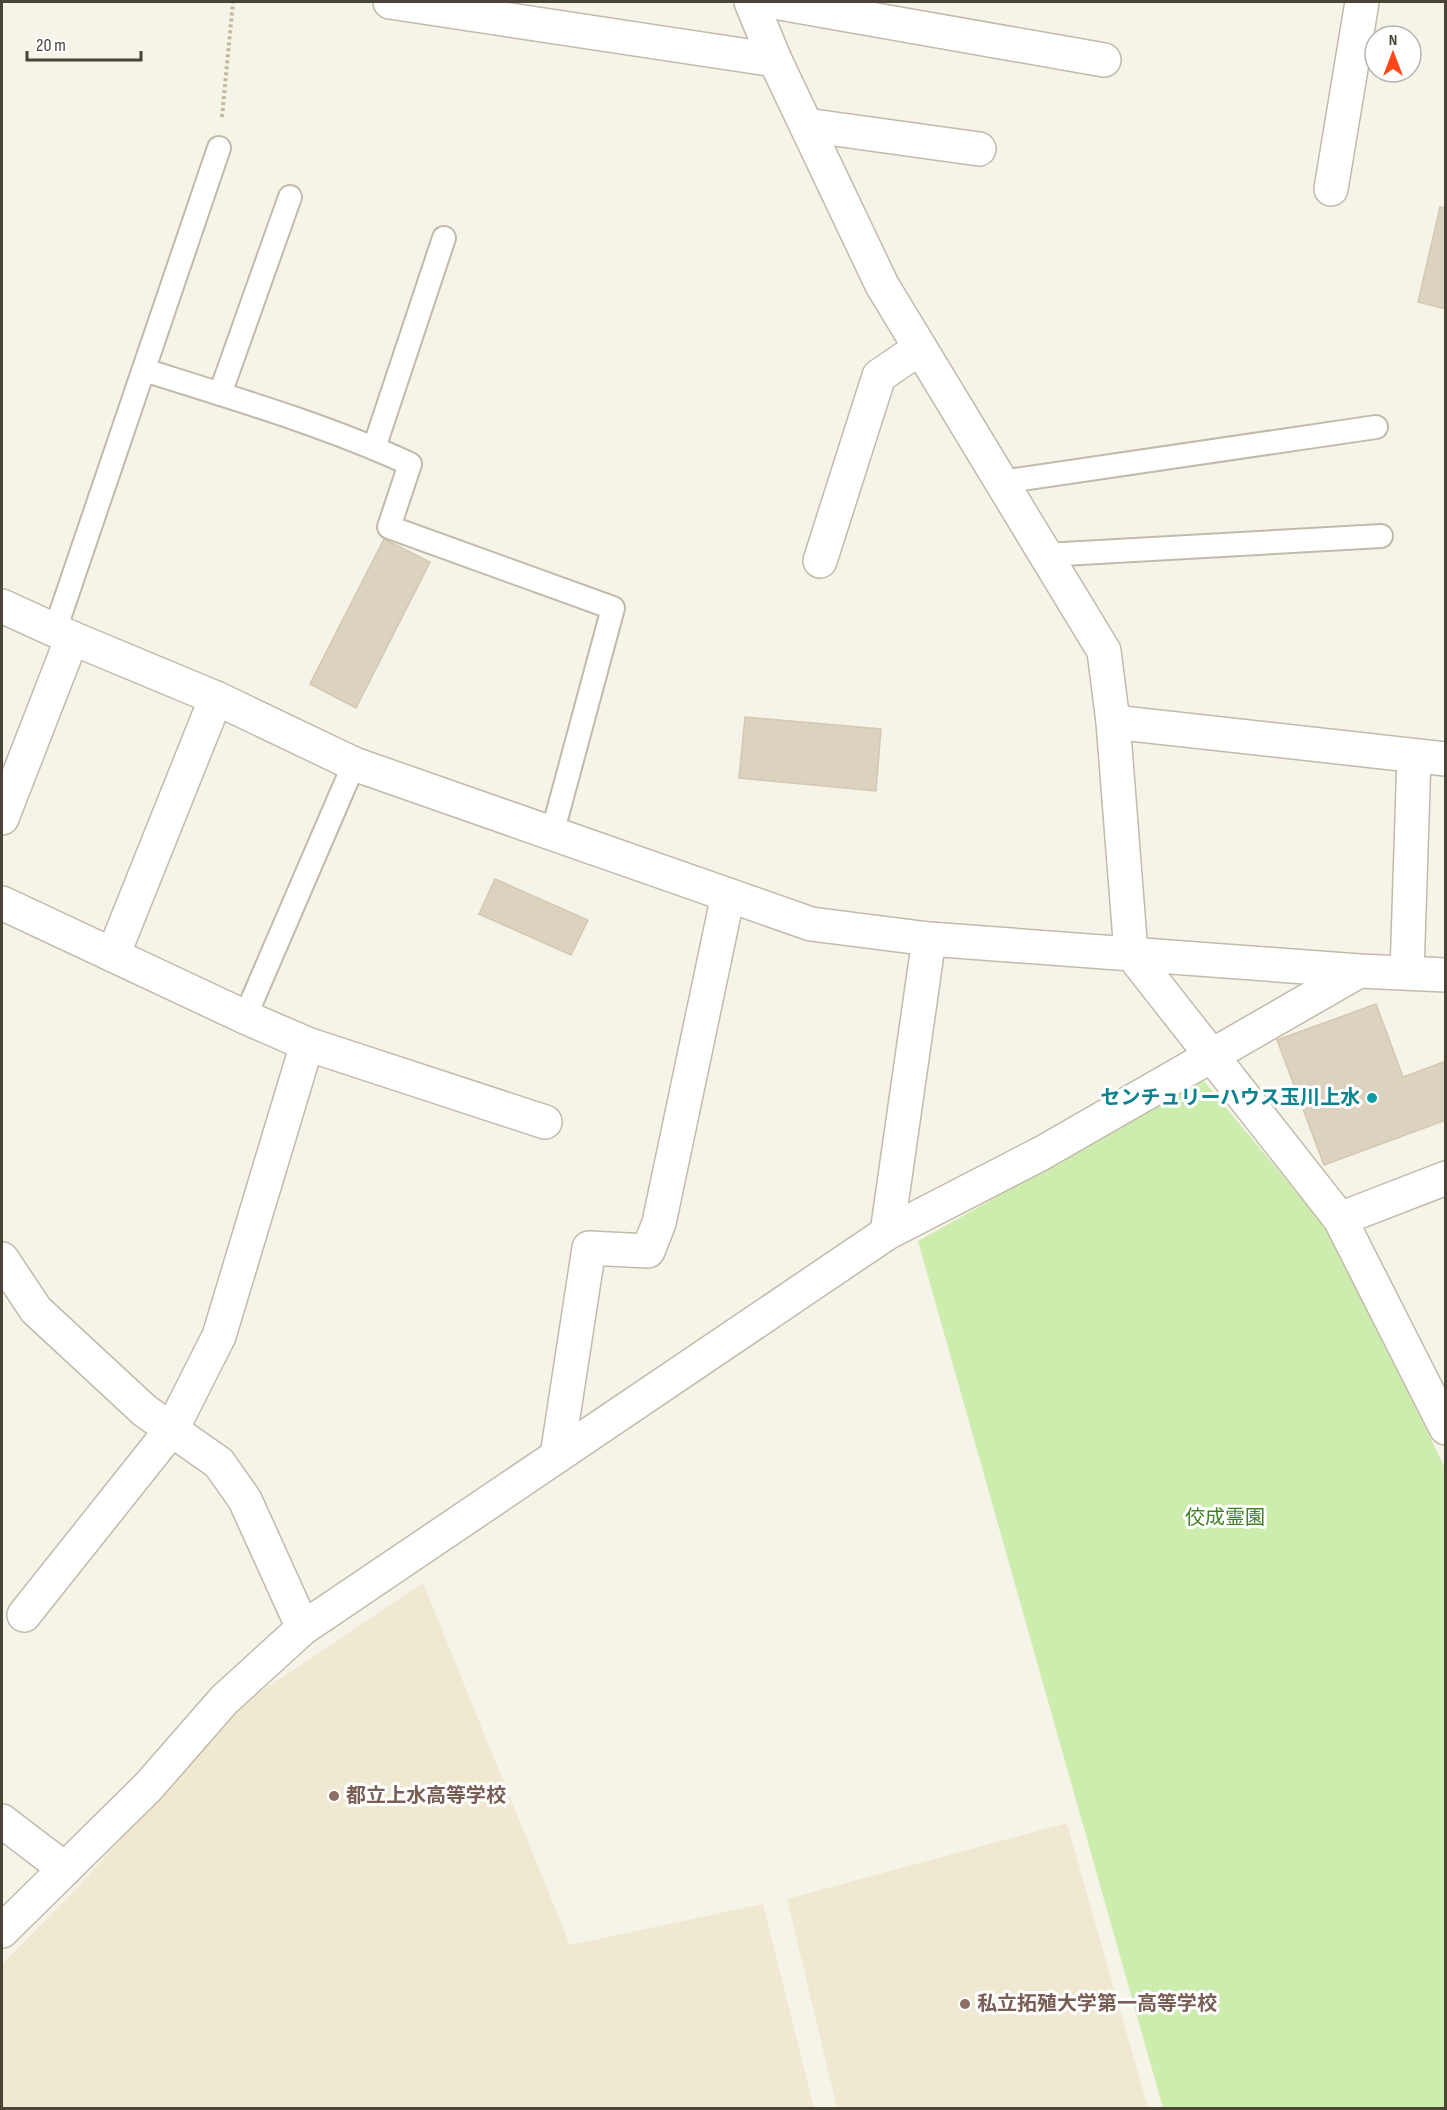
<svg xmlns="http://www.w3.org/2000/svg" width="1447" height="2110" font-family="'Sofia Sans Condensed','Noto Sans JP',sans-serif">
	<rect width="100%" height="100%" fill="#f6f3e9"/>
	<g fill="#f0e9d2">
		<polygon points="423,1583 570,1945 763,1904 814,2108 2,2108 2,1964 82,1883 235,1709"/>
		<polygon points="1067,1823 1148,2108 837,2108 787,1899"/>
	</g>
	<polygon fill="#cdedaf" points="1204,1081 1331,1234 1445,1468 1445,2108 1163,2108 918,1241"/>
	<g fill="#dcd2c0" stroke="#d4c8b0" stroke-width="1.5">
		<polygon points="1440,207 1446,208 1446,309 1418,302"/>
		<polygon points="384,539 430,562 356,708 310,684"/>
		<polygon points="745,717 881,729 876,791 739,778"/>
		<polygon points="495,879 588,920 571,955 479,914"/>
		<polygon points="1376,1004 1403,1077 1446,1061 1446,1120 1324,1165 1277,1040"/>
	</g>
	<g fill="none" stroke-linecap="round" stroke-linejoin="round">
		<defs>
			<g id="service">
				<path d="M144 370C233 398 325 425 410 464L389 527 613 608 552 834"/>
				<polyline points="220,394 290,197"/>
				<polyline points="374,448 444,238"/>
				<polyline points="1001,482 1376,427"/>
				<polyline points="1045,555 1381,536"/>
				<polyline points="55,630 219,148"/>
				<polyline points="245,1017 354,764"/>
			</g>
			<g id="minor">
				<polyline points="390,2 775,60"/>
				<polyline points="751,2 775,60 882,285 1104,651 1113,722 1131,953 1340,1219 1446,1428"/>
				<polyline points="774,2 1104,60"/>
				<polyline points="806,125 979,149"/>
				<polyline points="1331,189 1362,2"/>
				<polyline points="820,561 879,376 920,348"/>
				<polyline points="2,606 72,638 216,698 354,764 811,924 929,939 1359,971 1446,975"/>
				<polyline points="1113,722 1446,759"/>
				<polyline points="2,818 72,638"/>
				<polyline points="2,903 245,1017 307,1044 545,1122"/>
				<polyline points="113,955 216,698"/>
				<polyline points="1407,973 1414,756"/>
				<polyline points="1340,1219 1446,1178"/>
				<polyline points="887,1233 929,939"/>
				<polyline points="2,1259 36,1310 145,1411 219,1463 245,1500 303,1628"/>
				<polyline points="557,1456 589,1248 648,1251 659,1223 728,895"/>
				<polyline points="24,1615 172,1429 219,1336 307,1044"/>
				<polyline points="2,1821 65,1869"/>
				<polyline points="2,1931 148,1787 224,1700 303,1628 887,1233 1042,1153 1359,971"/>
			</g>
		</defs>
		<use href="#service" stroke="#c2bbab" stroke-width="26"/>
		<use href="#minor" stroke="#c2bbab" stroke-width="36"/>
		<polyline stroke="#c5b99b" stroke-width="4" stroke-dasharray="3 3" stroke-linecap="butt" points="222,117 233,2"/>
		<use href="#service" stroke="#fff" stroke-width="22"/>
		<use href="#minor" stroke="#fff" stroke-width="33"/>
	</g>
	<circle fill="#0f9aa8" stroke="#fff" stroke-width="2" cx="1372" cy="1098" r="6"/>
	<g fill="#8d6e63" stroke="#fff" stroke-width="2">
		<circle cx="334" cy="1796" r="6"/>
		<circle cx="965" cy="2004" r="6"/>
	</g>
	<g text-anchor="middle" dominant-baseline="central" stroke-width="6" stroke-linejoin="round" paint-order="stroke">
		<g font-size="20" font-weight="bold" fill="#0d838f" stroke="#fff" text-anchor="end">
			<text x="1360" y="1098">センチュリーハウス玉川上水</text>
		</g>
		<g font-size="20" fill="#428224" stroke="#fff">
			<text x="1225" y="1518">佼成霊園</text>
		</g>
		<g font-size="20" font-weight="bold" fill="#785e54" stroke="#fff" text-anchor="start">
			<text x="346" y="1796">都立上水高等学校</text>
			<text x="977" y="2004">私立拓殖大学第一高等学校</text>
		</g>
	</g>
	<rect width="1447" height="2110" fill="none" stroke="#4a4437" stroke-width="6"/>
	<g transform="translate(1393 54)"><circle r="28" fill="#ffffff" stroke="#b7b4af" stroke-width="1.5"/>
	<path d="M0-4.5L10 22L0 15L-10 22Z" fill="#ff4717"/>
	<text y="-9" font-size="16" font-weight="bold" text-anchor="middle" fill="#4a4437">N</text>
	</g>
	<path d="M27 51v9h114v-9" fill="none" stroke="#4a4437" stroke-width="3"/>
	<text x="36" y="51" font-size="18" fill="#4a4437" stroke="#ffffff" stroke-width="4.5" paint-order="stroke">20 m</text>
</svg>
